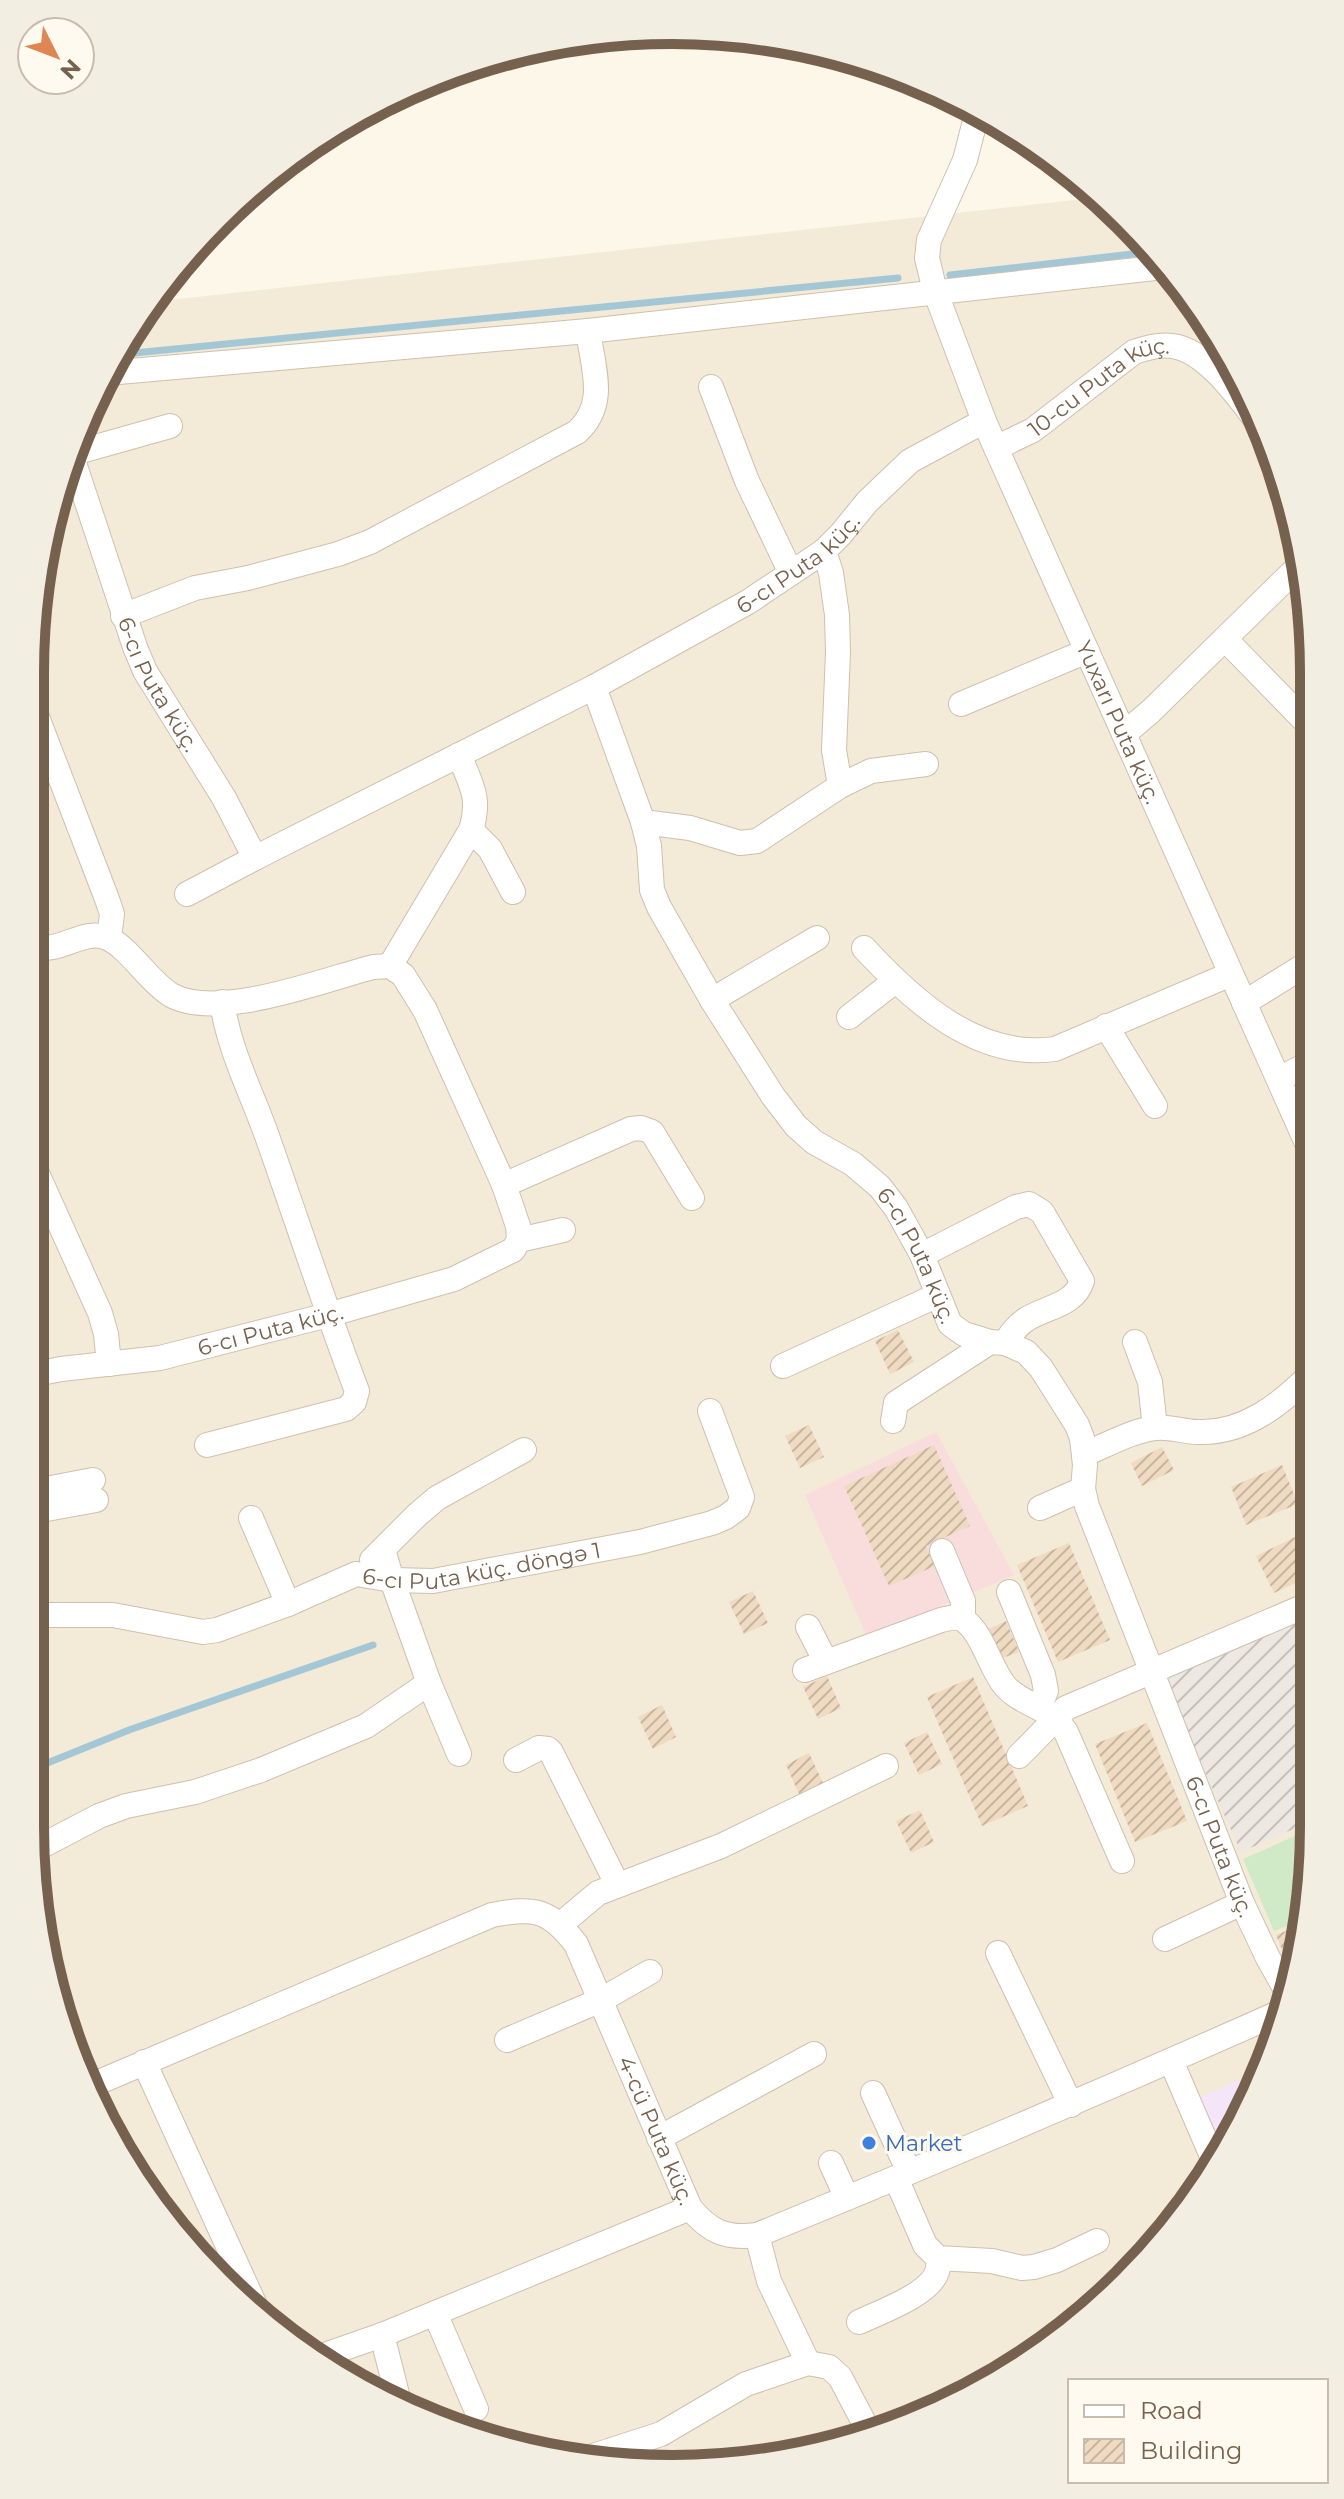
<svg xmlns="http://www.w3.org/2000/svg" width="1344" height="2499" font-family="Montserrat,sans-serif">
	<defs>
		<pattern id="industrial-furrows" width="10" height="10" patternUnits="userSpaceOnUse" patternTransform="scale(2)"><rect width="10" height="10" fill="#ede9e2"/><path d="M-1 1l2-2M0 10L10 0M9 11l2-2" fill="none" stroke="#c5c0b9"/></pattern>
		<pattern id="building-hatch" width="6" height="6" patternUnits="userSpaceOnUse" patternTransform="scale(2)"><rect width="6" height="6" fill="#f0dbc2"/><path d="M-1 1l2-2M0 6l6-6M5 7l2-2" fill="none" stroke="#c7b5a0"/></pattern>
	</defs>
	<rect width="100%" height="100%" fill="#fcf7e9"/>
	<polygon fill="#f3ead7" points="1102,197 1206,315 1265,427 1309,589 1313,1869 1292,1994 1228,2148 1096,2309 918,2420 714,2468 506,2447 316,2361 163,2218 64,2034 30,1827 31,630 52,505 116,351 151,302"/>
	<polygon fill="url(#industrial-furrows)" points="1312,1615 1312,1821 1241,1852 1163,1679"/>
	<polygon fill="#f4e5f8" points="1255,2073 1257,2078 1228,2148 1222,2155 1199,2098"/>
	<polygon fill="#f9dddc" points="936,1432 1014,1575 867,1637 805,1495"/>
	<polygon fill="#d0e9c7" points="1313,1828 1313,1869 1304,1923 1302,1920 1274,1931 1243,1859"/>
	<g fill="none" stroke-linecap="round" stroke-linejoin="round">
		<g stroke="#a4c7d6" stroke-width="7">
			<polyline points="950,275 1150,252"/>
			<polyline points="114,355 898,278"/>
			<polyline points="30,1770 129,1730 373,1645"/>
		</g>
	</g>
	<g fill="url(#building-hatch)">
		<polygon points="898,1330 914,1362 890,1374 875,1341"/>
		<polygon points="809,1425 824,1457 800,1468 785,1436"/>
		<polygon points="934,1445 970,1526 926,1546 935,1566 889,1586 844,1486"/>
		<polygon points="1162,1447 1174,1470 1142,1486 1131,1463"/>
		<polygon points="1282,1465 1298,1504 1246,1525 1231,1487"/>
		<polygon points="1295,1537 1312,1575 1274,1593 1256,1556"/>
		<polygon points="1069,1543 1110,1640 1058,1662 1017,1565"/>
		<polygon points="753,1591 768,1623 744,1634 729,1602"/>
		<polygon points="1006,1621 1019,1652 1000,1659 988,1629"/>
		<polygon points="827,1676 841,1708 818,1719 803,1687"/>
		<polygon points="973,1677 1028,1806 982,1826 927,1697"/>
		<polygon points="662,1705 676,1737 653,1749 638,1717"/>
		<polygon points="1147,1723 1187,1821 1135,1842 1095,1744"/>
		<polygon points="927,1732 942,1764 919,1775 904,1743"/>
		<polygon points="809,1753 824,1785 800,1796 786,1765"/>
		<polygon points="920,1810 934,1842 911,1853 896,1821"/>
		<polygon points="1293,1928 1300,1945 1294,1979 1276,1935"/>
	</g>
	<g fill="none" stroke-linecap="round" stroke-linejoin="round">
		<defs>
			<g id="minor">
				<path id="s1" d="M975 108V121L965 160 929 240 927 258 935 291 984 421 1310 1150"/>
				<polyline points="107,373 588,331 1164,267"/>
				<polyline points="711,387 747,481 791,573"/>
				<path id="s2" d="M996 448 1033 430 1134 352C1146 348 1159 344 1172 346 1209 350 1246 408 1268 436"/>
				<polyline points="74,453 170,426"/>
				<path id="s3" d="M72 457 135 647 145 671 224 798 255 858 594 687 748 602 824 551 841 534 867 502 910 461 984 421"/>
				<polyline points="824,551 831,573 837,615 838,652 834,750 840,786"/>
				<path d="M123 616 195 588 248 578 338 554 370 542 577 432C608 404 593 368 588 331"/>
				<polyline points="1225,639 1309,725"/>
				<path id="s4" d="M594 687 643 822 649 846 652 890 659 907 712 1000 773 1096 796 1126 814 1142 853 1164 880 1187 896 1208 922 1255 950 1324 964 1334 990 1342 1005 1343 1026 1352 1041 1368 1077 1425 1082 1438 1085 1465 1083 1489 1087 1506 1242 1903 1268 1958 1290 1997"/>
				<polyline points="961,704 1087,651"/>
				<polyline points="31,711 37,717 107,899 112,914 109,938"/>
				<polyline points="1124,734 1151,711 1302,563"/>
				<polyline points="643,822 690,828 740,843 757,841 840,786 871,771 926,764"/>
				<polyline points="471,830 490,849 513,892"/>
				<polyline points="187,894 255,858"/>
				<path d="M864 948C913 1001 977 1060 1055 1049L1231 974"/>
				<path d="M390 966 471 830C481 797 471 785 459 755"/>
				<polyline points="712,1000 817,938"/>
				<polyline points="1244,1003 1310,962"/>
				<polyline points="849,1017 895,981"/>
				<polyline points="1106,1026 1155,1106"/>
				<polyline points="1279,1079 1310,1063"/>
				<polyline points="31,1160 100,1313 106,1334 109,1364"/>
				<polyline points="504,1185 631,1129 641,1128 652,1132 692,1198"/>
				<polyline points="519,1240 563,1230"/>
				<path d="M922 1255 1016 1207 1029 1204 1042 1212 1082 1281C1075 1305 1046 1307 1027 1319 1017 1325 1011 1334 1005 1343"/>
				<polyline points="1135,1342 1150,1382 1155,1428"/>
				<polyline points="783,1366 938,1295"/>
				<path id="s5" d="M31 1375 61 1369 160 1358 328 1315 454 1279 513 1250 519 1240 518 1226 504 1185 425 1010 403 975 390 966 373 967C323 980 218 1021 171 995 148 981 129 947 107 938 83 927 56 957 31 945"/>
				<polyline points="893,1421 896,1403 990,1342"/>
				<path d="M207 1445 346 1409 354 1402 357 1391C325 1307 297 1221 267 1136 251 1091 229 1050 222 1002"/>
				<path d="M1085 1454C1107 1445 1131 1431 1155 1428 1169 1426 1184 1432 1198 1432 1244 1434 1281 1404 1311 1374"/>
				<polyline points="30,1492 93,1480"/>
				<polyline points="1040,1508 1083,1489"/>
				<polyline points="30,1512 96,1500"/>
				<polyline points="251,1518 288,1604"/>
				<polyline points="942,1551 963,1601 963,1619"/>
				<polyline points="372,1560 417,1515 437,1498 524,1450"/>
				<polyline points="1009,1592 1043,1675 1046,1691 1039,1708"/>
				<path id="s6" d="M30 1615H113L203 1632 217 1630 288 1604 356 1574 392 1580 433 1581 640 1542 712 1523 726 1517 738 1508 742 1497 710 1411"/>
				<polyline points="808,1627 826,1662"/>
				<path d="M805 1670 941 1620C950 1618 958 1615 965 1621 983 1634 990 1668 1005 1686 1018 1701 1038 1705 1053 1717 1058 1721 1062 1727 1066 1732L1122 1861"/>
				<polyline points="429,1683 459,1754"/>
				<polyline points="1019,1756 1066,1708 1312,1603"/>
				<polyline points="516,1760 539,1748 548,1749 551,1752 617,1884"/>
				<polyline points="34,1850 99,1816 126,1806 195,1792 261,1770 366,1726 429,1683 392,1580 383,1550"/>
				<polyline points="561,1924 598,1893 721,1846 886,1766"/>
				<polyline points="1165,1939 1242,1903"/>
				<polyline points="998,1953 1071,2105"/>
				<polyline points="507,2040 601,2000 650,1972"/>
				<polyline points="1171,2061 1215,2163"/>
				<polyline points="144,2062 254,2303"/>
				<path id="s7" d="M92 2085 492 1915C534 1907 549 1909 576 1944L690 2208C710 2232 726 2239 757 2235 934 2163 1110 2088 1285 2010"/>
				<polyline points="873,2093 909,2172"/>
				<polyline points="659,2138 814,2054"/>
				<polyline points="831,2163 847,2198"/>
				<polyline points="896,2178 925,2245 938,2258 992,2261 1022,2268 1034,2267 1057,2260 1097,2241"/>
				<polyline points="435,2313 476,2409"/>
				<path d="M859 2322C880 2312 929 2295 937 2272 939 2267 938 2263 938 2258"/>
				<polyline points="382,2335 398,2398"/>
				<polyline points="313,2359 382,2335 690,2208"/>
				<polyline points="808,2363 829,2367 840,2377 869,2432"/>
				<polyline points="593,2456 661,2434 746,2384 808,2363 769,2281 757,2235"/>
			</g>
		</defs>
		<use href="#minor" stroke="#cdc0af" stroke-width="26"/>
		<use href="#minor" stroke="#fff" stroke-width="24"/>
	</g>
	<circle fill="#3f7fe0" stroke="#fefaef" stroke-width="3" cx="869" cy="2143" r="8"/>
	<g text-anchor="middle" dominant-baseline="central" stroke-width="6" stroke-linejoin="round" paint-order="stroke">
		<g font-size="22" fill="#75614d" stroke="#fefaef">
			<text stroke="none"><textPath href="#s2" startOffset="122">10-cu Puta küç.</textPath></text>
			<text stroke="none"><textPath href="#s3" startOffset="1062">6-cı Puta küç.</textPath></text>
			<text stroke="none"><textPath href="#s3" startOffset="244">6-cı Puta küç.</textPath></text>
			<text stroke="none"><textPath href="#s1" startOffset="662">Yuxarı Puta küç.</textPath></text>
			<text stroke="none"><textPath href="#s4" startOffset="672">6-cı Puta küç.</textPath></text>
			<text stroke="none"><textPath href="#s5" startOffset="244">6-cı Puta küç.</textPath></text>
			<text stroke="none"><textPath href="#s6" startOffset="466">6-cı Puta küç. döngə 1</textPath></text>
			<text stroke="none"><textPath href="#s4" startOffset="1368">6-cı Puta küç.</textPath></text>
			<text stroke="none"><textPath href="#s7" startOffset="734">4-cü Puta küç.</textPath></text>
		</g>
		<g font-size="22" fill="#366cbe" stroke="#fefaef" text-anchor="start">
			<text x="885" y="2143">Market</text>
		</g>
	</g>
	<path d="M0 0H1344V2499H0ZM672 44H672A628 628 0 0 1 1300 672V1827A628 628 0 0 1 672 2455H672A628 628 0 0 1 44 1827V672A628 628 0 0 1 672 44Z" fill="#f3eee2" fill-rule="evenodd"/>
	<path fill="none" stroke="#75614d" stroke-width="10" d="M672 44H672A628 628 0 0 1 1300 672V1827A628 628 0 0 1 672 2455H672A628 628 0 0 1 44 1827V672A628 628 0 0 1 672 44Z"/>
	<rect x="1068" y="2379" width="260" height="104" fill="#fefaef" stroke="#c7bdae" stroke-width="2"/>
	<rect x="1084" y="2405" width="40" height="12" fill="#ffffff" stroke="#c7bdae" stroke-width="2"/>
	<text x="1140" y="2419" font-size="24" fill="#75614d">Road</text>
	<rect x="1084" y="2439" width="40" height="24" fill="url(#building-hatch)" stroke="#c7bdae" stroke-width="2"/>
	<text x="1140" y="2459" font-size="24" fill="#75614d">Building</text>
	<g transform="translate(56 56) rotate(132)"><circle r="38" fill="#fefaef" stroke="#c7bdae" stroke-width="2"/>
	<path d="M0-6L14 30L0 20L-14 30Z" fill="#df8754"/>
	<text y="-12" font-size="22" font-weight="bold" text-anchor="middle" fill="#75614d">N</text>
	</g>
</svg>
